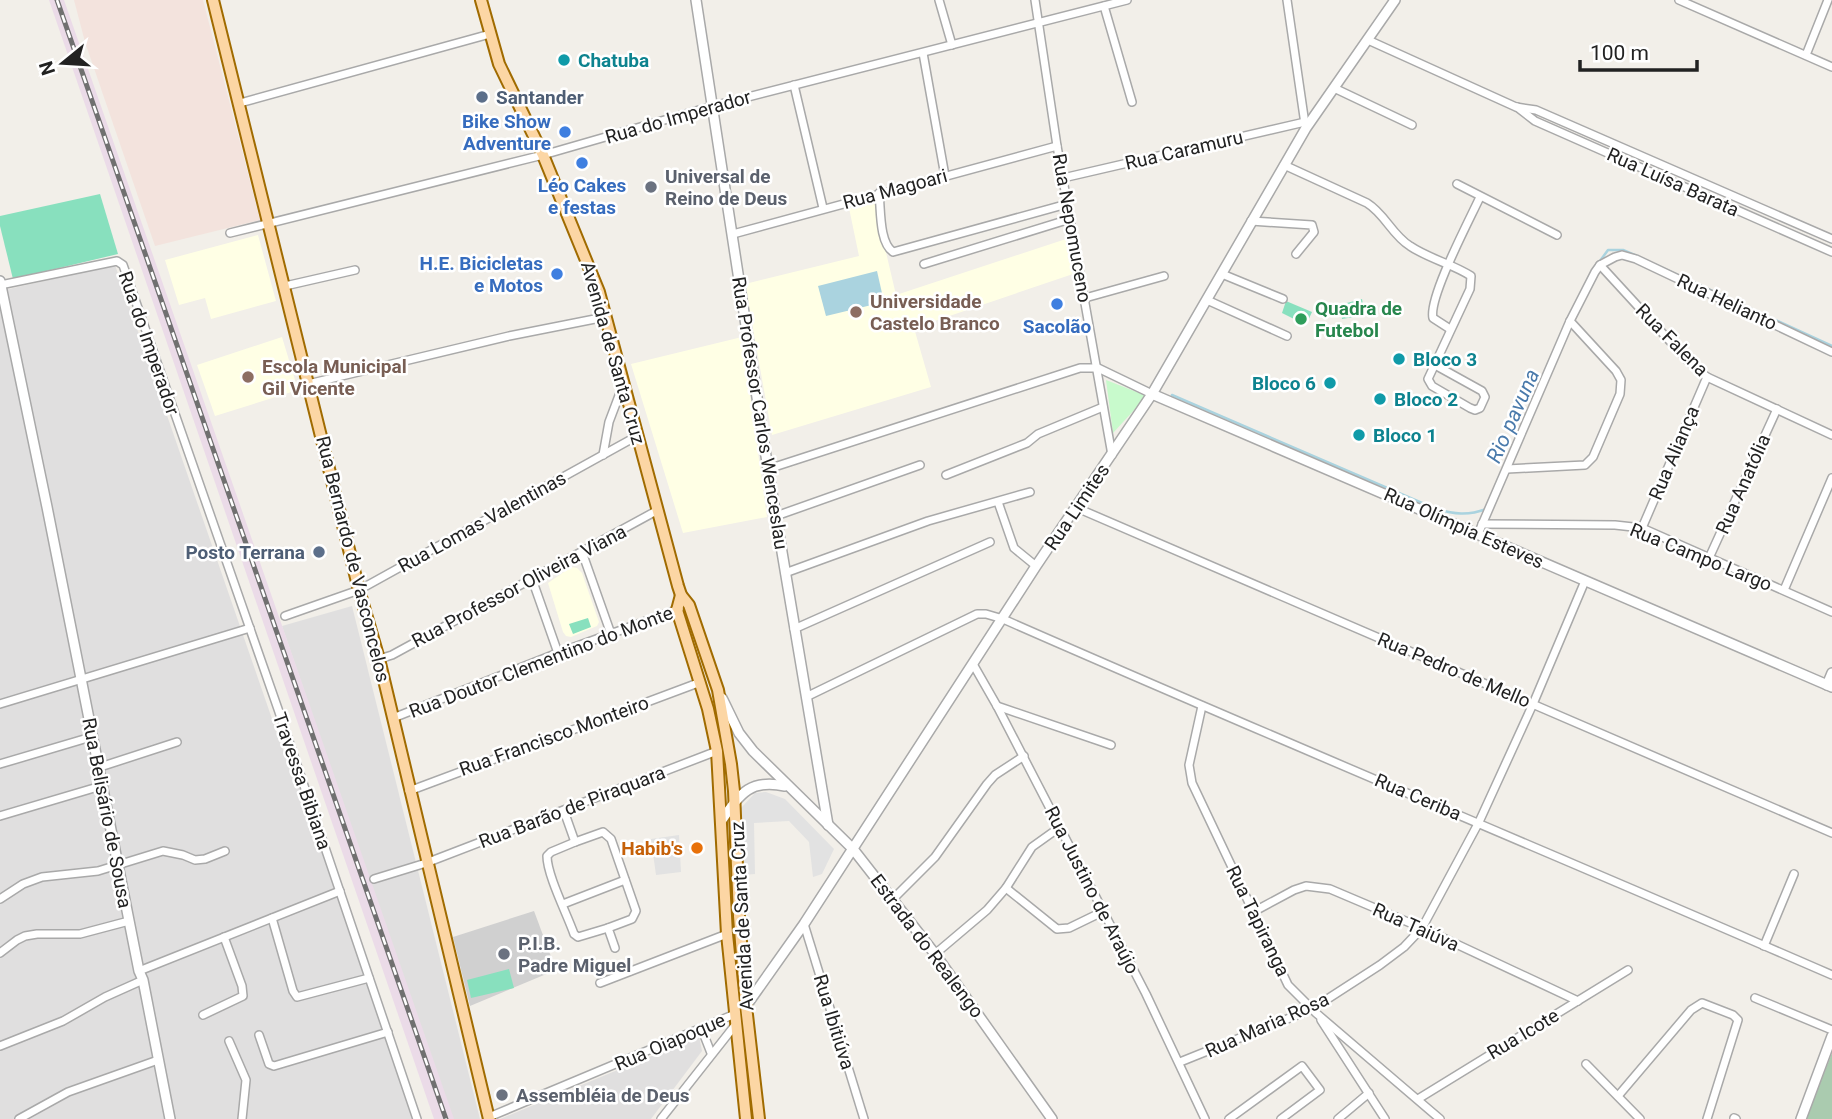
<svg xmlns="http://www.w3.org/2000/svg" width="1832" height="1119" font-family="Roboto,sans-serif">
	<rect width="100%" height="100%" fill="#f2efe9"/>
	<g fill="#e0dfdf">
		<polygon points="115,265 280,742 312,816 415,1119 0,1119 0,291"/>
		<polygon points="352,606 480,1119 451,1119 282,626"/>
		<polygon points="699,1036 702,1051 651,1119 500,1119"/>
	</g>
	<polygon fill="#ebdbe8" points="49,0 64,0 454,1119 434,1119"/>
	<g fill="#ffffe5">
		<polygon points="874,201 896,295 1066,239 1073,274 914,328 931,387 772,435 745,284 859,256 849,208"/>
		<polygon points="258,235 276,301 211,319 205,298 179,305 165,260"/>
		<polygon points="282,337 298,390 215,416 197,365"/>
		<polygon points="742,337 767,517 683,533 631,364"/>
		<polygon points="571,567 577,568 582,573 599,622 597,626 571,637 566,636 563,632 548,583"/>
	</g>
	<polygon fill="#d0d0d0" points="534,911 556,970 470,1006 453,937"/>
	<polygon fill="#f3e3dd" points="74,0 203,0 260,220 155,246 85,42"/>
	<polygon fill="#aacbaf" points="1832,1053 1832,1119 1806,1119"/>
	<polygon fill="#c8facc" points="1106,380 1147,396 1113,433"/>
	<g fill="#88e0be">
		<polygon points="100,194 118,254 13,279 0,226 0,216"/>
		<polygon points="1362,299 1365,315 1342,319 1339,305"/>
		<polygon points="1286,301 1312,312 1306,325 1282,313"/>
		<polygon points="588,618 591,627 573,634 569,624"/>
		<polygon points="509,969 514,988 471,998 467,980"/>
	</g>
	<g fill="#e2e2e2">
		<polygon points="766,792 785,799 834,849 822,874 813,877 809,842 789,821 754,823 755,874 743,875 741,808 755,793"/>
		<polygon points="679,835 681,872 656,875 651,839"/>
	</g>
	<polygon fill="#aad3df" points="877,271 884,302 826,316 818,286"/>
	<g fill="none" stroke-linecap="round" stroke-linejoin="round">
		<g stroke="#aad3df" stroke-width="2.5">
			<polyline points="1597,265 1608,250 1623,250 1637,256"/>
			<polyline points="1656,265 1832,346"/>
			<path d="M1172 395 1436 509C1454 514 1468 516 1486 509"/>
		</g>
		<defs>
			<g id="minor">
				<polyline points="939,0 952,45"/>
				<polyline points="1035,0 1057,146 1112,455"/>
				<polyline points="1287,0 1305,124"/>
				<polyline points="1679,0 1832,67"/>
				<polyline points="1104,6 1132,102"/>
				<polyline points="1368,40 1516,107 1536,110 1832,239"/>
				<polyline points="923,53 945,176"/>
				<polyline points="1806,55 1828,0"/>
				<polyline points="794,85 823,208"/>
				<polyline points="1334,88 1412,125"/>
				<polyline points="240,103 490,34"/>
				<polyline points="1517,107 1535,121 1832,252"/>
				<path d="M1284 165 1367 203C1385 214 1392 235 1410 246 1429 259 1453 264 1471 276L1470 289 1428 379 1432 386 1470 408 1475 410 1480 408 1485 397 1482 391 1435 365"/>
				<polyline points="1063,178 1305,122"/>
				<polyline points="1457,184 1557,235"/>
				<path d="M879 193C881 210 879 242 893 252L1067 204"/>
				<polyline points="1251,221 1312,225 1314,232 1296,254"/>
				<polyline points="230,233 543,155 713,106 1127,0"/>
				<polyline points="733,234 1057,146"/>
				<polyline points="924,264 1070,219"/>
				<polyline points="1600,265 1690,363 1707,377 1832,435"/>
				<polyline points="1222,274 1283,299"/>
				<polyline points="0,285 117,261 123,265 278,709 417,1119"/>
				<polyline points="285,286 355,270"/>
				<polyline points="1085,298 1164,276"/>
				<polyline points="1207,300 1287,336"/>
				<path d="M1450 329 1433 318C1428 298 1470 219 1480 197"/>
				<polyline points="308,384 509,336 605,317"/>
				<polyline points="603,455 609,422 623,385"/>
				<polyline points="768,469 1080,368 1098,368 1152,394"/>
				<polyline points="1507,469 1585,465 1593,457 1620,394 1621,380 1616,371 1570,321"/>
				<polyline points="946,475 1027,443 1038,434 1103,407"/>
				<polyline points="998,502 1014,548 1036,566"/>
				<polyline points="1077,508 1832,833"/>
				<polyline points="776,516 920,465"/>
				<polyline points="1482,524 1615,525 1642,528 1832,612"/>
				<polyline points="1642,528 1707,377"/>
				<polyline points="1478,534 1570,321 1595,272 1600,265 1615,257 1622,255 1636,259 1832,352"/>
				<polyline points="582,552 611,634"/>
				<polyline points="1709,558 1777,409"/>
				<polyline points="785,573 928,521 1030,492"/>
				<polyline points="532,579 558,653"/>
				<polyline points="1784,590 1832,478"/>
				<polyline points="285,616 359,590 637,436"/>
				<polyline points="794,629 990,542"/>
				<polyline points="379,659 392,655 658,510"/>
				<polyline points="973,664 997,706 1146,994 1205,1119"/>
				<path d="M806 697 977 614H986L1003 619C1278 740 1556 855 1832 975"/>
				<polyline points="0,704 250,628"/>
				<polyline points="997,706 1111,745"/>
				<polyline points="1202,706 1189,765 1192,783 1288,985 1316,1013 1440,1119"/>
				<polyline points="393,718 558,653 679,609"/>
				<polyline points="0,764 91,737"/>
				<polyline points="97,768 177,742"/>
				<polyline points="409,791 698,683"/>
				<polyline points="564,811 575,842 603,832 611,839 636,911 632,919 608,928 615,948"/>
				<polyline points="0,816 101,786"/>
				<path d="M575 842 551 852 547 856C547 875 567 914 574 934L578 937 608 928"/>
				<polyline points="374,879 426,863 717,751"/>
				<polyline points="1006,888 1057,929 1069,928 1102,912"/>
				<polyline points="0,899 23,884 42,877 98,871 163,851 183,855 195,860 205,859 225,851"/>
				<polyline points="893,899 935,857 987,784 995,775 1024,756"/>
				<polyline points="563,904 625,880"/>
				<polyline points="1253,912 1294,890 1306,886 1330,889 1422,928 1578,1001"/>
				<polyline points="272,918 293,991 297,997 369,978"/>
				<polyline points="804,924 864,1119"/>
				<polyline points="1764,946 1794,874"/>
				<polyline points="0,953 17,940 25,936 37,934 80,934 129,921"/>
				<polyline points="935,954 987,910 1006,888 1032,847 1060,827"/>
				<polyline points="139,971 340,891"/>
				<polyline points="600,983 727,934"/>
				<polyline points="1755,998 1832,1030"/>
				<polyline points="203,1015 243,996 242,986 224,937"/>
				<polyline points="1321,1020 1385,1119"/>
				<polyline points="702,1030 711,1053"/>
				<polyline points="259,1035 269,1064 274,1066 388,1032"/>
				<polyline points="229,1041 246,1080 242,1119"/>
				<polyline points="0,1046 63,1021 105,997 143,980"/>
				<polyline points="1180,1062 1312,1009 1380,965 1404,947 1422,928 1479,822 1533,704 1585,581"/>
				<polyline points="1586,1064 1640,1119"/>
				<polyline points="1618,1096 1691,1010 1702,1003 1733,1015 1738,1020 1707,1119"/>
				<polyline points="1418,1099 1628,970"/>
				<polyline points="489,1117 735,1014"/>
				<polyline points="1734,1118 1736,1119"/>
				<polyline points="19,1119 68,1092 158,1060"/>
				<polyline points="661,1119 736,1024"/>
				<polyline points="1229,1119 1302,1066 1320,1090 1281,1119"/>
				<polyline points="1338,1119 1369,1093"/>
			</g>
			<g id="tertiary">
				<polyline points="696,0 768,469 828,825"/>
				<polyline points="0,281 47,507 139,971 143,980 170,1119"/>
				<polyline points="1152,394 1832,687"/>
				<polyline points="1827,685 1832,673"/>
				<polyline points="722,698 739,733 753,751 853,849 935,954 1052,1119"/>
				<path d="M722 820C741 792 751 779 785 786"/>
				<polyline points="746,1006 804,924 1036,566 1152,394 1306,128 1395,0"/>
				<polyline points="1801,1119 1832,1036"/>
			</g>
			<g id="primary">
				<polyline points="213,0 359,590 379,659 489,1119"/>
				<polyline points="481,0 499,64 543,155 599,292 678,586 681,595 689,605 718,690 731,764 734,791 739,916 746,1006 759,1119"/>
				<polyline points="681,595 677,610 708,709 717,751 727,934 746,1119"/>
			</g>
		</defs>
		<use href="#minor" stroke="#a9a9a9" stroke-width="10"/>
		<use href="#tertiary" stroke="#a9a9a9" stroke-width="12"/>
		<use href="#primary" stroke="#a06b00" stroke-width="14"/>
		<use href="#minor" stroke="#fff" stroke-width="7"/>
		<use href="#tertiary" stroke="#fff" stroke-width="9"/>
		<use href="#primary" stroke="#fcd6a4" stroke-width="10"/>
		<defs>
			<polyline id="rail" points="57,0 446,1119"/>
		</defs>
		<use href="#rail" stroke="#707070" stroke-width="5"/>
		<use href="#rail" stroke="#fff" stroke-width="2.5" stroke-dasharray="8" stroke-linecap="butt"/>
	</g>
	<g fill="#0f9aa8" stroke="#fff" stroke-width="2.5">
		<circle cx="564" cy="60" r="7"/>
		<circle cx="1399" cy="359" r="7"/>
		<circle cx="1330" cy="383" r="7"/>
		<circle cx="1380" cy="399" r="7"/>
		<circle cx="1359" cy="435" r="7"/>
	</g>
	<g fill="#5c6f8a" stroke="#fff" stroke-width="2.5">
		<circle cx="482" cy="97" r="7"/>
		<circle cx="319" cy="552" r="7"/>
	</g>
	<g fill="#3f7fe0" stroke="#fff" stroke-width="2.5">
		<circle cx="565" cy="132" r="7"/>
		<circle cx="582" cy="163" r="7"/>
		<circle cx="557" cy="274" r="7"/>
		<circle cx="1057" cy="304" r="7"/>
	</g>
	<g fill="#6b7280" stroke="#fff" stroke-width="2.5">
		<circle cx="651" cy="187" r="7"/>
		<circle cx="504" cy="954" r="7"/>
		<circle cx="502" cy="1095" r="7"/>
	</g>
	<g fill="#8d6e63" stroke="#fff" stroke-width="2.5">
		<circle cx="856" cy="312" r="7"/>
		<circle cx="248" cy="377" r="7"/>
	</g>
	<circle fill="#2e9e5b" stroke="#fff" stroke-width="2.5" cx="1301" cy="319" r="7"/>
	<circle fill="#e8710a" stroke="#fff" stroke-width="2.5" cx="697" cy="848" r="7"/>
	<g text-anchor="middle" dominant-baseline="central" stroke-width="5" stroke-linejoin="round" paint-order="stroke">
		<g font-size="19" font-weight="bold" fill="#0d838f" stroke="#fff" text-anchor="start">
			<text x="578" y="60">Chatuba</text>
			<text x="1413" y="359">Bloco 3</text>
			<text x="1316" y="383" text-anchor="end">Bloco 6</text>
			<text x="1394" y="399">Bloco 2</text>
			<text x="1373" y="435">Bloco 1</text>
		</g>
		<g font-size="19" font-weight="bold" fill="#4e5e75" stroke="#fff" text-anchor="start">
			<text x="496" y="97">Santander</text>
			<text x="305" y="552" text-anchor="end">Posto Terrana</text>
		</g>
		<g font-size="19" fill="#222" stroke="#fff">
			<text transform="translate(678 117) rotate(-16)">Rua do Imperador</text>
			<text transform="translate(1184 150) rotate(-13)">Rua Caramuru</text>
			<text transform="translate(1673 182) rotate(24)">Rua Luísa Barata</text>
			<text transform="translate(895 189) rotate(-15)">Rua Magoari</text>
			<text transform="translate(1072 228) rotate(80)">Rua Nepomuceno</text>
			<text transform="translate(1727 302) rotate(25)">Rua Helianto</text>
			<text transform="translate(1672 340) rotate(45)">Rua Falena</text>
			<text transform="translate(149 343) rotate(71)">Rua do Imperador</text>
			<text transform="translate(613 353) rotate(74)">Avenida de Santa Cruz</text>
			<text transform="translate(760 413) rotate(81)">Rua Professor Carlos Wenceslau</text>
			<text transform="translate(1674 453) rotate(-67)">Rua Aliança</text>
			<text transform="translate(1743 484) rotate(-66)">Rua Anatólia</text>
			<text transform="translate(1077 507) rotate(-56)">Rua Limites</text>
			<text transform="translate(482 522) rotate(-29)">Rua Lomas Valentinas</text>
			<text transform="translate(1464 528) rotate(24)">Rua Olímpia Esteves</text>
			<text transform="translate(1701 557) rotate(22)">Rua Campo Largo</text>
			<text transform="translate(353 559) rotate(76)">Rua Bernardo de Vasconcelos</text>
			<text transform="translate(519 586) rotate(-28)">Rua Professor Oliveira Viana</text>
			<text transform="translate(541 662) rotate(-21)">Rua Doutor Clementino do Monte</text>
			<text transform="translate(1454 670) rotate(23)">Rua Pedro de Mello</text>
			<text transform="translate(554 736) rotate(-20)">Rua Francisco Monteiro</text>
			<text transform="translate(302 781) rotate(71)">Travessa Bibiana</text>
			<text transform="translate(1418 797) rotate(23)">Rua Ceriba</text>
			<text transform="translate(572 807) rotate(-21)">Rua Barão de Piraquara</text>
			<text transform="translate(107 813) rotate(79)">Rua Belisário de Sousa</text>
			<text transform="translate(1092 890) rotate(63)">Rua Justino de Araújo</text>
			<text transform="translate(742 916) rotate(-93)">Avenida de Santa Cruz</text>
			<text transform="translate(1258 921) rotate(64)">Rua Tapiranga</text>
			<text transform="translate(1416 927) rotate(24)">Rua Taiúva</text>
			<text transform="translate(927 946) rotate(53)">Estrada do Realengo</text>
			<text transform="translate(834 1022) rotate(73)">Rua Ibitiúva</text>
			<text transform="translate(1267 1025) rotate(-24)">Rua Maria Rosa</text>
			<text transform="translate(1523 1034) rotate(-31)">Rua Icote</text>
			<text transform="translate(670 1042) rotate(-23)">Rua Oiapoque</text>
		</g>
		<g font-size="19" font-weight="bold" fill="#366cbe" stroke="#fff" text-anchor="end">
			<text x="551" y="121">Bike Show<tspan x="551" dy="22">Adventure</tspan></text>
			<text x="582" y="185" text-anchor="middle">Léo Cakes<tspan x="582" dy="22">e festas</tspan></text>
			<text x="543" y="263">H.E. Bicicletas<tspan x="543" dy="22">e Motos</tspan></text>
			<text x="1057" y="326" text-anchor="middle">Sacolão</text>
		</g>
		<g font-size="19" font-weight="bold" fill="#5b616d" stroke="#fff" text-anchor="start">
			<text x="665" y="176">Universal de<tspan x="665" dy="22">Reino de Deus</tspan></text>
			<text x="518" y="943">P.I.B.<tspan x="518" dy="22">Padre Miguel</tspan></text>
			<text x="516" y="1095">Assembléia de Deus</text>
		</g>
		<g font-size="19" font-weight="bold" fill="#785e54" stroke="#fff" text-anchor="start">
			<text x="870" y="301">Universidade<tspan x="870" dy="22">Castelo Branco</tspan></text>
			<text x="262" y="366">Escola Municipal<tspan x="262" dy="22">Gil Vicente</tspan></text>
		</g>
		<g font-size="19" font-weight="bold" fill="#27864d" stroke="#fff" text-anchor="start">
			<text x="1315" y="308">Quadra de<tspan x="1315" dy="22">Futebol</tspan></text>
		</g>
		<g font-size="19" font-weight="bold" fill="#c56008" stroke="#fff" text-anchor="end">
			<text x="683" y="848">Habib's</text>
		</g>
		<g font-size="21" font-style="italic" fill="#4a7aab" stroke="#fff">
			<text transform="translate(1513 416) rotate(-66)">Rio pavuna</text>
		</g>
	</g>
	<g transform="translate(63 63) rotate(252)" stroke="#ffffff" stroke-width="5" paint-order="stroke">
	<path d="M0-5L12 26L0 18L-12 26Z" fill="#222222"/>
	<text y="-10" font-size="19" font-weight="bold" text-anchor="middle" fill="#222222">N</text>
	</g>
	<path d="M1580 60v10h117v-10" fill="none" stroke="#222222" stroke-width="3.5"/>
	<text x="1590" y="60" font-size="21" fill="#222222" stroke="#ffffff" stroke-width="5" paint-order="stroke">100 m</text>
</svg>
